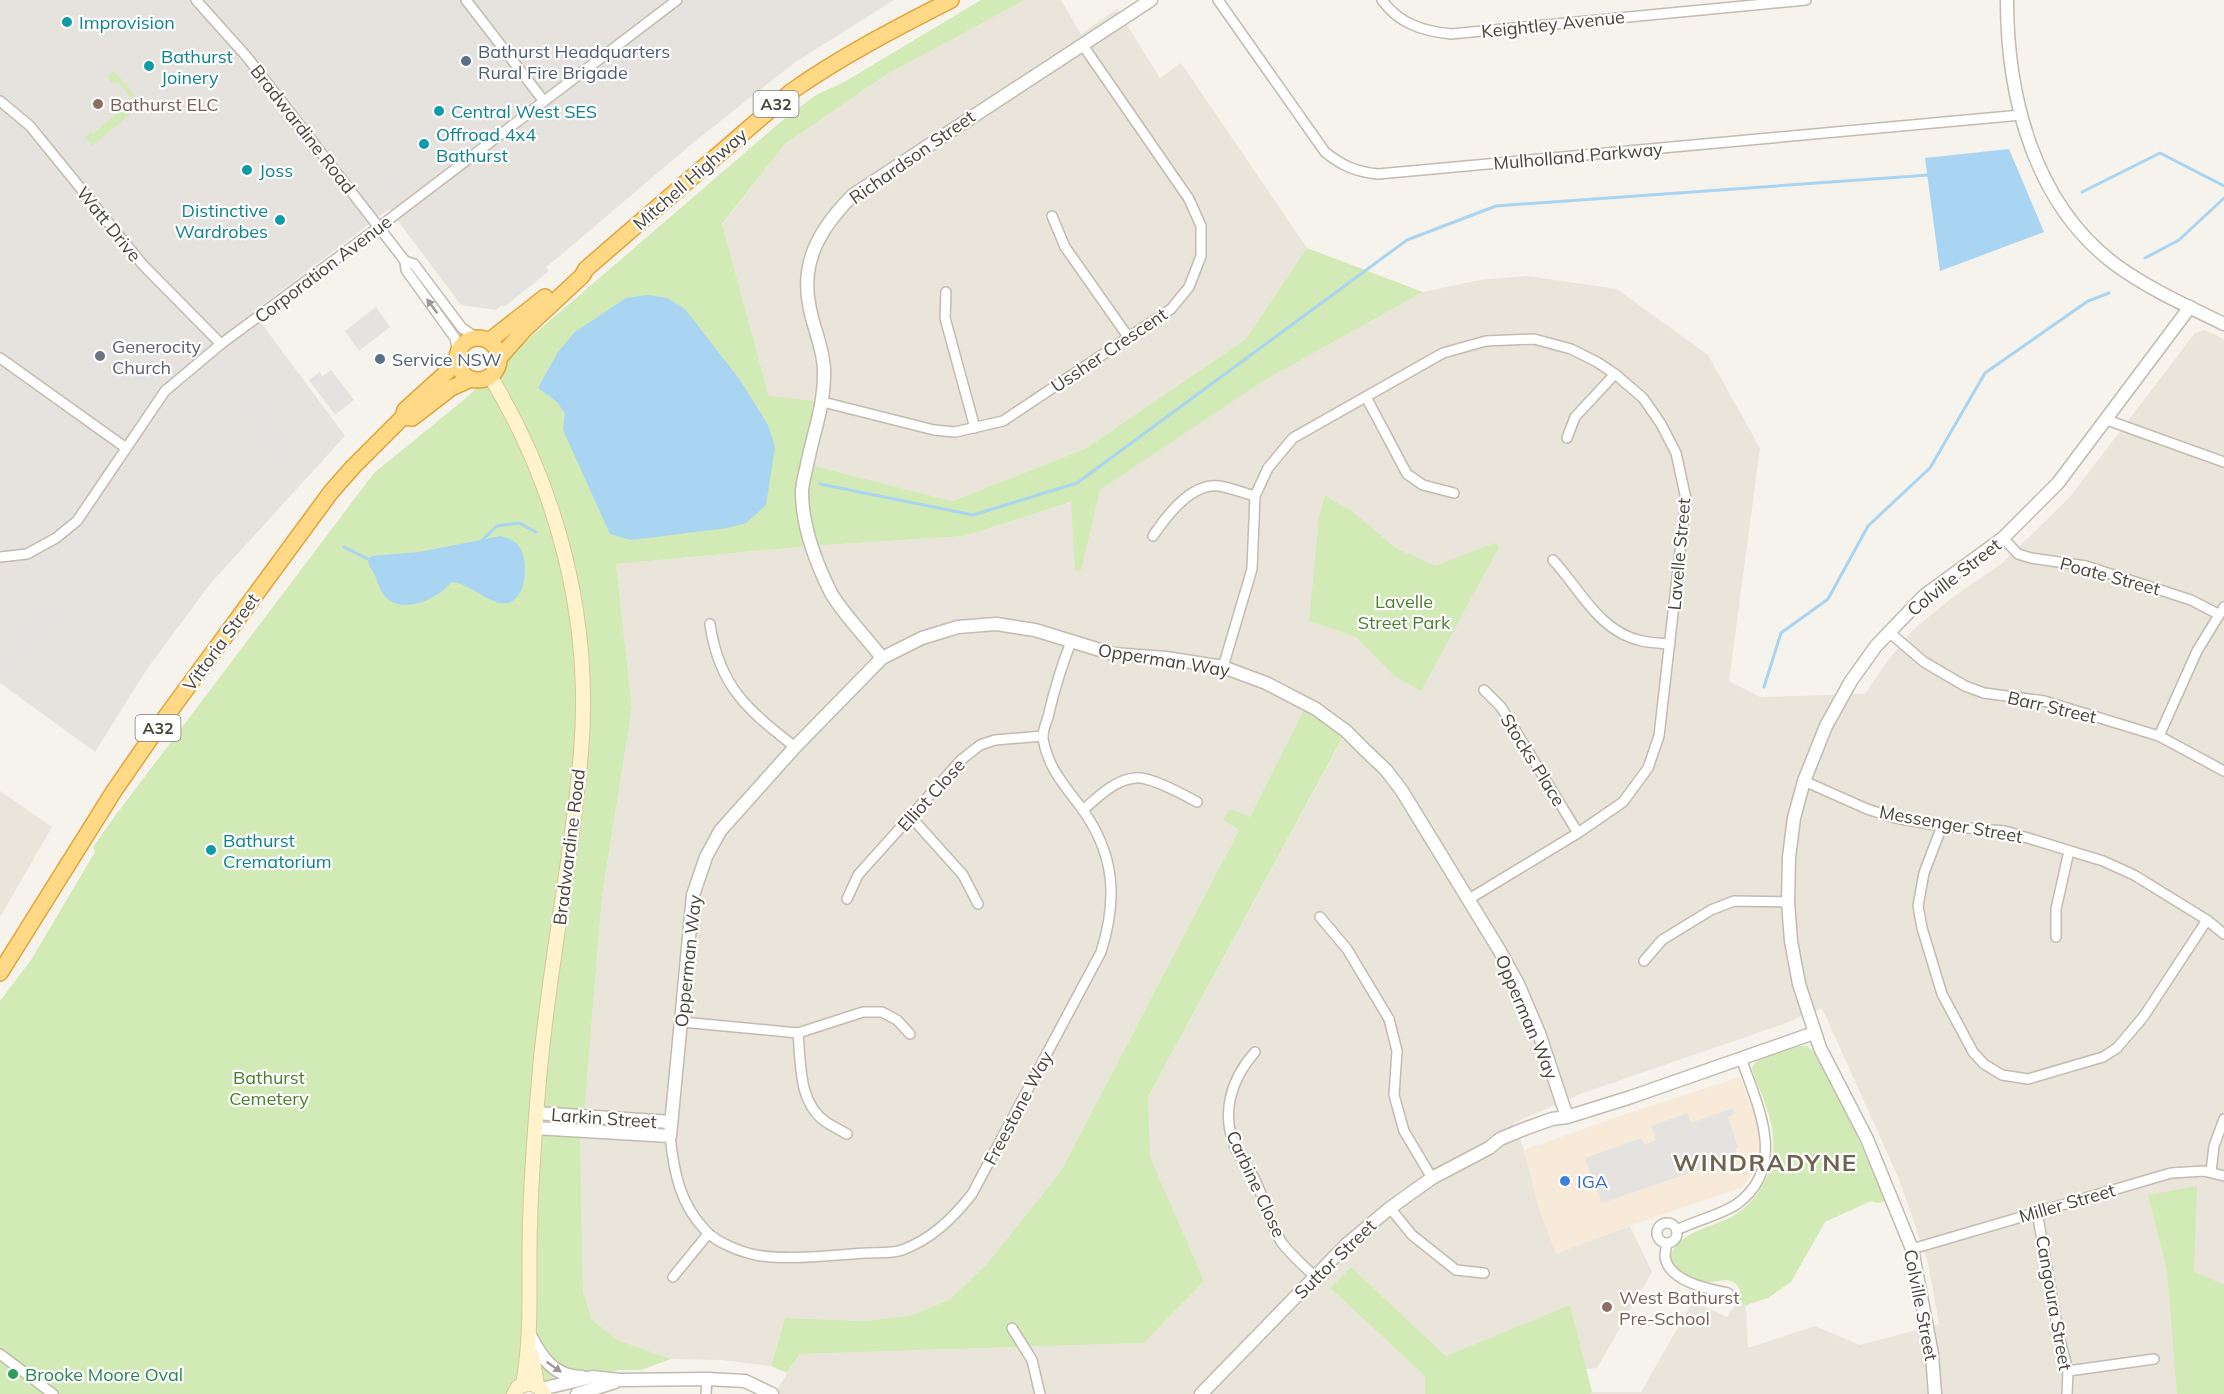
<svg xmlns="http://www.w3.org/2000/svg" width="2224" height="1394" font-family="Mulish,sans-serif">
	<rect width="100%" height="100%" fill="#f6f3ec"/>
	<g fill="#eae5da">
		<polygon points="1025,0 1061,0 1081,34 1117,9 1160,78 1181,63 1307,248 1246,339 1085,449 952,501 807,464 769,396 722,225 785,144 884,76"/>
		<polygon points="1527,276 1617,289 1708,355 1760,448 1729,681 1760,697 1865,694 1888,660 1913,630 1949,600 2001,564 2069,498 2195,333 2204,330 2224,339 2224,1394 1590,1394 1592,1392 1641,1392 1693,1301 1727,1317 1738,1301 1746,1305 1748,1348 1815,1326 1860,1345 1939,1324 1928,1263 1899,1179 1822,1008 1784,1024 1580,1094 1514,1123 1524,1150 1539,1208 1556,1253 1630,1226 1652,1272 1597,1368 1586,1369 1569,1306 1446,1356 1351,1267 1330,1288 1425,1376 1425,1394 774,1394 800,1354 1144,1343 1204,1281 1149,1157 1148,1097 1346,732 1250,817 1223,820 1239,830 1061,1171 986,1265 949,1300 909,1316 866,1321 785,1318 771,1366 722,1360 671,1359 618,1340 592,1320 583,1291 580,1130 584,1117 602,896 632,708 616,564 811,546 965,536 1072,502 1075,569 1080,571 1100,490 1265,380 1423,292 1480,280"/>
		<polygon points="0,791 52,827 0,917"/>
	</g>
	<polygon fill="#f7ead8" points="1740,1077 1759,1126 1760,1149 1755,1170 1743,1187 1637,1223 1556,1254 1539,1208 1524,1150 1626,1114"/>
	<polygon fill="#e6e2dd" points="0,0 894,0 794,63 694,142 496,310 461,305 389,209 253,312 345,436 210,584 147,669 95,752 0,683"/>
	<g fill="#d2eab5">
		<polygon points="981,0 1025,0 884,76 785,144 722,224 769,396 823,402 807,464 952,501 1085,449 1246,339 1307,248 1423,292 1265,380 1100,490 1081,571 1075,570 1071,502 965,536 811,546 616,564 632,708 602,896 584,1117 537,1113 535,1127 580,1130 583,1291 592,1320 618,1340 671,1359 641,1370 620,1370 592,1377 537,1385 514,1394 0,1394 0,1001 31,960 95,852 93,847 115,816 374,473 466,398 511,354 783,120 816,95 846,81"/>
		<polygon points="114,71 142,104 92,146 85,137 91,132 93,134 133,100 117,81 113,84 107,77"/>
		<polygon points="1325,496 1352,511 1394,547 1435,566 1494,543 1499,547 1421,691 1393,675 1356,637 1309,621 1319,519"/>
		<polygon points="1307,704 1346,731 1148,1097 1150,1157 1204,1281 1144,1343 800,1354 787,1373 771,1366 785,1318 866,1321 909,1316 949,1300 986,1265 1061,1171 1239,830 1223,820 1230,809 1250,817"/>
		<path d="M1799 1046H1807L1814 1052 1857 1136 1886 1201 1877 1203 1871 1201 1825 1222 1791 1282 1768 1298 1746 1305 1738 1301 1740 1290C1733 1276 1723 1281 1710 1282 1694 1283 1676 1274 1670 1259 1676 1231 1712 1228 1733 1216 1755 1203 1771 1178 1773 1152 1775 1131 1769 1112 1761 1093 1758 1084 1753 1076 1752 1067L1757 1061Z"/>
		<polygon points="2197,1186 2194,1271 2224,1285 2224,1394 2177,1394 2167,1270 2148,1195"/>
		<polygon points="1351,1267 1446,1356 1570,1305 1592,1392 1590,1394 1425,1394 1425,1376 1330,1288"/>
	</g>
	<g fill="#e5e3e0">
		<polygon points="169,3 175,8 138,47 132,42"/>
		<polygon points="31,9 41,17 1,73 0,61 31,20 25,16 0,48 0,36 19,11 25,15"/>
		<polygon points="174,14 178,19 181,16 199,35 185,48 163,27"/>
		<polygon points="210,47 218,54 192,73 186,68"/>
		<polygon points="73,124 85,138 70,151 58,137"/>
		<polygon points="285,139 290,147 274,159 267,152"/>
		<polygon points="164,147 168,156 122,192 116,185"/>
		<polygon points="302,162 308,169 283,187 278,180"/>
		<polygon points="383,162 404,189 390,199 368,173"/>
		<polygon points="311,171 318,180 307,189 300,179"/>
		<polygon points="323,187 330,197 319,205 312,196"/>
		<polygon points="500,213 524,243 516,250 492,219"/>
		<polygon points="338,214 345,228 332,239 321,224"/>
		<polygon points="476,218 482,226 452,249 446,241"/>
		<polygon points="150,234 176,265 171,270 143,240"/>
		<polygon points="465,259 488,289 469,306 442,273 453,265 455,267"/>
		<polygon points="540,261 549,271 504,307 495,296"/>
		<polygon points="145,287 156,300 151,305 144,303 140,297 140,291"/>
		<polygon points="70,306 85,320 78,328 64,314"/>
		<polygon points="376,307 390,327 359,351 345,331"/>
		<polygon points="159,311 165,318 147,338 141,331"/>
		<polygon points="182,337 190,344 176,359 169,352"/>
		<polygon points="144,344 169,368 156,381 131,357"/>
		<polygon points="139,367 155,382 147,391 130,377"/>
		<polygon points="331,370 354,400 335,415 309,380 320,372 322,377"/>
		<polygon points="67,376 87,391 82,397 62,383"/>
		<polygon points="124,386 141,400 134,409 117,394"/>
		<polygon points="256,387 305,451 283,473 231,406"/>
		<polygon points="145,469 207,512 201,521 139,475"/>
		<polygon points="42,598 61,606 85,622 55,636 48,630 7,684 0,679 0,652"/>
		<polygon points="128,626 154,646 152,656 127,637"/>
		<polygon points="117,642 144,664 136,668 107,645"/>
		<polygon points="1733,1108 1735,1114 1728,1117 1738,1148 1735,1149 1739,1156 1602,1203 1585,1158 1642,1138 1644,1145 1656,1140 1651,1126 1687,1113 1691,1123"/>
	</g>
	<g fill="#a9d4f2">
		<polygon points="2009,149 2044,232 1940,271 1925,158"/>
		<polygon points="648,295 667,298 685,309 740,380 768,425 775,447 766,505 746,523 727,528 631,540 610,534 563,430 565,414 557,402 538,388 558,352 575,332 626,298"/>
		<path d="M501 536C508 538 513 540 518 545 529 558 528 598 508 603 491 607 471 583 451 582 440 598 406 613 389 600 381 594 378 584 375 575 372 569 368 566 368 559L372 556 419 552Z"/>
	</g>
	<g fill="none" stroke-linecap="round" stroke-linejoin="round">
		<g stroke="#a9d4f2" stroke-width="3">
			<polyline points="2082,192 2160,153 2224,186"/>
			<polyline points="2145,258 2179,240 2224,198"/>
			<polyline points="820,484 973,515 1077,483 1407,240 1496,206 1929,175"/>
			<polyline points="477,545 497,526 519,523 536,532"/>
			<polyline points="344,547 370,560"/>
			<polyline points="1764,687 1781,633 1828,599 1868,526 1930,468 1985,373 2088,301 2109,293"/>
		</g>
		<defs>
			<g id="minor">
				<polyline points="196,0 247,57 405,261 406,270 455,338 458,352"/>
				<polyline points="466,0 543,100"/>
				<path d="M1218 0 1325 152C1342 166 1357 172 1378 174L2021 115"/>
				<path d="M1382 0C1399 24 1423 31 1451 34L1806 0"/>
				<polyline points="0,101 30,126 143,265 221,344"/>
				<polyline points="1052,216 1065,247 1129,338"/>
				<polyline points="405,261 414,264 462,328 477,338"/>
				<polyline points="946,292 945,318 975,428"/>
				<polyline points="0,358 126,448"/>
				<polyline points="1366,397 1407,474 1423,485 1454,493"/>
				<polyline points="823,402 934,430 955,432 1003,421 1171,309 1189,287 1201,256 1201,226 1189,199 1082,44"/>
				<polyline points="2107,420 2224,462"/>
				<polyline points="1567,438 1575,417 1615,374"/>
				<path d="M1153 536C1167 515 1191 483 1219 486 1231 488 1244 493 1255 496"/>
				<polyline points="2003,538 2018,554 2031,558 2086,566 2191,600 2218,614"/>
				<polyline points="0,557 27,554 56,538 77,521 165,391 221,344 379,227 677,0"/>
				<path d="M1553 560C1580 589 1599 632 1642 641 1651 643 1661 643 1670 644"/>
				<path d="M710 624C719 687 748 710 795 747"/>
				<polyline points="1889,632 1924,662 1965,686 1984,693 2044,701 2159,736 2224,771"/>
				<polyline points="1223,667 1252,569 1255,496 1268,468 1293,438 1443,353 1486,341 1534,339 1571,349 1597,362 1615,374 1643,398 1661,424 1676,453 1686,499 1659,736 1648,768 1623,802 1578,833 1469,899"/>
				<polyline points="1484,690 1501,707 1578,833"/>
				<polyline points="2159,736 2197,651 2224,607"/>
				<polyline points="1804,781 1867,809 1895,818 1942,826 2005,831 2103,861 2134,875 2207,920 2224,934"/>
				<path d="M1083 810C1098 797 1114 780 1135 778 1150 776 1184 795 1197 802"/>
				<polyline points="911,817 963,875 978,904"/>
				<polyline points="1942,826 1924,873 1918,906 1922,928 1942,994 1973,1052 1984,1064 2002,1075 2028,1079 2103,1057 2117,1048 2144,1016 2207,920"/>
				<polyline points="847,899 858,875 961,760 980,745 995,740 1043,736"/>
				<polyline points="1320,917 1347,949 1389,1019 1397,1051 1394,1095 1404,1131 1432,1178"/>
				<polyline points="2056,937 2056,909 2069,851"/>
				<polyline points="1644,961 1662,940 1711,910 1734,901 1788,902"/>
				<polyline points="682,1022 798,1033 863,1012 882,1012 897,1020 910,1034"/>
				<path d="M798 1033C801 1063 798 1103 826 1122 832 1126 840 1130 847 1134"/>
				<path d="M1255 1052C1231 1079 1220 1114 1236 1149 1241 1160 1250 1169 1255 1180 1265 1200 1269 1224 1282 1243 1291 1255 1303 1265 1314 1276"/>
				<path d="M670 1136C674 1173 680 1205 707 1232 718 1243 741 1252 756 1255 790 1261 831 1255 866 1253 877 1252 891 1254 902 1250 932 1239 953 1218 972 1194L1101 952C1118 898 1115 853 1080 806 1063 784 1048 767 1043 739 1042 732 1046 723 1048 717 1054 691 1061 667 1071 642"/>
				<polyline points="2211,1172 2214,1146 2224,1119"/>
				<polyline points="1390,1208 1412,1235 1456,1270 1484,1273"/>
				<polyline points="2037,1212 2059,1336 2068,1371 2067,1394"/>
				<circle cx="1667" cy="1233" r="10"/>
				<path d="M1677 1230C1696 1220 1719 1216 1737 1204 1789 1166 1757 1105 1741 1058"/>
				<path d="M1667 1243C1666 1248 1665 1253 1665 1257 1669 1282 1709 1289 1728 1293"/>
				<polyline points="1912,1249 2171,1173 2204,1171 2224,1176"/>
				<polyline points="673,1277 708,1234"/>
				<polyline points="1012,1328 1032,1360 1040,1394"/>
				<polyline points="0,1354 53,1394"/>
				<polyline points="2068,1371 2154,1359"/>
				<polyline points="706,1394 707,1379"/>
			</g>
			<g id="tertiary">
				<path d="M2007 0C2007 97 2034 204 2116 265 2149 289 2187 306 2224 324"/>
				<path d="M882 658C867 638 843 614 831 593 816 563 802 526 802 492 802 484 805 474 807 465 813 433 825 405 824 371 824 350 814 330 810 309 799 262 821 227 853 195L1151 0"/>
				<polyline points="536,1113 671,1122"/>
				<polyline points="535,1128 670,1136 693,895 706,857 720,831 795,747 882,658 922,638 958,627 996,624 1035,630 1113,654 1166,658 1223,667 1266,683 1316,709 1346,731 1366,751 1386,770 1402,791 1498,948 1518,984 1539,1033 1567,1117"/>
				<path d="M530 1335C541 1357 554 1377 582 1377"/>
				<polyline points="541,1389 592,1377 619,1380 707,1379 745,1381 772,1394"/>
				<polyline points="577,1394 615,1382"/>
				<polyline points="1201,1394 1347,1244 1390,1208 1432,1178 1489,1148 1500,1139 1524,1129 1552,1119 1567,1117 1631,1097 1814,1033"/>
				<polyline points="1935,1394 1932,1354 1912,1249 1867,1139 1820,1048 1799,984 1791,941 1788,902 1789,857 1794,818 1804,781 1826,726 1851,681 1876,646 1925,595 2003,538 2058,483 2190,307"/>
			</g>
			<g id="secondary">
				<path d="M490 376C558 488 592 620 581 752 572 861 548 970 539 1080 535 1128 531 1176 530 1224 528 1278 533 1331 523 1384"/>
				<polyline points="532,1355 537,1385"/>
				<polyline points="514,1394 518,1387 530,1383 539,1387 544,1394"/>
			</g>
			<g id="trunk">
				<circle cx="478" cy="359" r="21"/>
				<polyline points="489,341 545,297"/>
				<path d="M499 358 524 330 582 276 586 269 792 91C842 56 896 28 951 0"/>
				<polyline points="403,417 412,418 451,388 471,379"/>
				<polyline points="0,973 114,791 159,726 331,492 353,467 403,417 405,410 447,372 457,359"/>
			</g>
		</defs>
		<use href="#minor" stroke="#c2bbae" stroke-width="12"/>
		<use href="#tertiary" stroke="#c2bbae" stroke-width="15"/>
		<use href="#secondary" stroke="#d6c79b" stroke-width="16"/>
		<use href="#trunk" stroke="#e0a43c" stroke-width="18"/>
		<use href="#minor" stroke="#fff" stroke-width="9"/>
		<use href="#tertiary" stroke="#fff" stroke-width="12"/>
		<use href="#secondary" stroke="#fff3cd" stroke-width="14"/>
		<use href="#trunk" stroke="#ffd985" stroke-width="15"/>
	</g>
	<defs><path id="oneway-solid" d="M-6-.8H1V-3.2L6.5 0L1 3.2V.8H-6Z" transform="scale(1.5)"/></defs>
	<g fill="#9c9892">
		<use href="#oneway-solid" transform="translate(432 306) rotate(-126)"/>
		<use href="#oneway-solid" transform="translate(554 1367) rotate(35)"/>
	</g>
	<g fill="#0f9aa8" stroke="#fff" stroke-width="2">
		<circle cx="67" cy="22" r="6"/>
		<circle cx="149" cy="66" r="6"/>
		<circle cx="439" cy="111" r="6"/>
		<circle cx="424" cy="144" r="6"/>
		<circle cx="247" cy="170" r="6"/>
		<circle cx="280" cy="220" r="6"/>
		<circle cx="211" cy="850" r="6"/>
	</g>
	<g fill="#5c6f8a" stroke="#fff" stroke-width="2">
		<circle cx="466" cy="61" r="6"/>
		<circle cx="380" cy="359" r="6"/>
	</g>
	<g fill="#8d6e63" stroke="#fff" stroke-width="2">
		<circle cx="98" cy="104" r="6"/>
		<circle cx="1607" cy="1307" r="6"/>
	</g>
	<circle fill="#6b7280" stroke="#fff" stroke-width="2" cx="100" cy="356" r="6"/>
	<circle fill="#3f7fe0" stroke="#fff" stroke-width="2" cx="1565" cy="1181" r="6"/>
	<circle fill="#2e9e5b" stroke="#fff" stroke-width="2" cx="13" cy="1374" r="6"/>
	<g text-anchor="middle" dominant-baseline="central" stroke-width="4.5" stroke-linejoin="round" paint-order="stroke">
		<g fill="#fff" stroke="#817c74" stroke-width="1.5">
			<rect x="753.5" y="91" width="45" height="26" rx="4.5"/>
			<rect x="135.5" y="715" width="45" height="26" rx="4.5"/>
		</g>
		<g font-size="16" font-weight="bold" fill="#4b4439">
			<text x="776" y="104">A32</text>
			<text x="158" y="728">A32</text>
		</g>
		<g font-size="18" fill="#0d838f" stroke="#fff" text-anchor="start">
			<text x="79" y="22">Improvision</text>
			<text x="161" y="56">Bathurst<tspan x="161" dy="21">Joinery</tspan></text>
			<text x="451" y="111">Central West SES</text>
			<text x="436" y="134">Offroad 4x4<tspan x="436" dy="21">Bathurst</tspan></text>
			<text x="259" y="170">Joss</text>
			<text x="268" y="210" text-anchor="end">Distinctive<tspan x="268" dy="21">Wardrobes</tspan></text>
			<text x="223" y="840">Bathurst<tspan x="223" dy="21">Crematorium</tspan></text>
		</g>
		<g font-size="18" fill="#4b4439" stroke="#fff">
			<text transform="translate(1553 24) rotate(-6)">Keightley Avenue</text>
			<text transform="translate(303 129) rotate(52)">Bradwardine Road</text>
			<text transform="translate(1578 156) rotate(-5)">Mulholland Parkway</text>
			<text transform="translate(912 157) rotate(-35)">Richardson Street</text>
			<text transform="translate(690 179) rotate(-41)">Mitchell Highway</text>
			<text transform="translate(109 224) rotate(51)">Watt Drive</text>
			<text transform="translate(323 269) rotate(-37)">Corporation Avenue</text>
			<text transform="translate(1109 350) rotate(-34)">Ussher Crescent</text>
			<text transform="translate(1679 554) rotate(-85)">Lavelle Street</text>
			<text transform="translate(2110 576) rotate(15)">Poate Street</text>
			<text transform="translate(1954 577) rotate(-38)">Colville Street</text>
			<text transform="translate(221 642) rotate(-54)">Vittoria Street</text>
			<text transform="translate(1164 660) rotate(9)">Opperman Way</text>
			<text transform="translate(2052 707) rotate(13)">Barr Street</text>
			<text transform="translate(1533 760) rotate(58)">Stocks Place</text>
			<text transform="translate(931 795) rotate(-48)">Elliot Close</text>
			<text transform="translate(1951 824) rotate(10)">Messenger Street</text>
			<text transform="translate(569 847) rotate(-83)">Bradwardine Road</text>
			<text transform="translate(688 961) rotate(-84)">Opperman Way</text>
			<text transform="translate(1527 1017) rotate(67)">Opperman Way</text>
			<text transform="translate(1018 1108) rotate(-62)">Freestone Way</text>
			<text transform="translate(604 1118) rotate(4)">Larkin Street</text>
			<text transform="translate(1256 1184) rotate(65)">Carbine Close</text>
			<text transform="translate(2067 1203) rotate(-16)">Miller Street</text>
			<text transform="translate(1335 1259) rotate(-44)">Suttor Street</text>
			<text transform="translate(2054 1303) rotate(80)">Cangoura Street</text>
			<text transform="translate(1921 1305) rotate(79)">Colville Street</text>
		</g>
		<g font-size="18" fill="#4e5e75" stroke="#fff" text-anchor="start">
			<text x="478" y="51">Bathurst Headquarters<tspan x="478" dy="21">Rural Fire Brigade</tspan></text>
			<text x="392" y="359">Service NSW</text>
		</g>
		<g font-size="18" fill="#785e54" stroke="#fff" text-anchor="start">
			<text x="110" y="104">Bathurst ELC</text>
			<text x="1619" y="1297">West Bathurst<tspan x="1619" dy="21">Pre-School</tspan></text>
		</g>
		<g font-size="18" fill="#5b616d" stroke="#fff" text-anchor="start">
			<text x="112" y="346">Generocity<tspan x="112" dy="21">Church</tspan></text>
		</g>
		<g font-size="18" fill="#4a7f2a" stroke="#fff">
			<text x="1404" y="601">Lavelle<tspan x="1404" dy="21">Street Park</tspan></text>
			<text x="269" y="1077">Bathurst<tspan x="269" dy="21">Cemetery</tspan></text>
		</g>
		<g font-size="18" fill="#366cbe" stroke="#fff" text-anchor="start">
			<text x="1577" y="1181">IGA</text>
		</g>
		<g font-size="18" fill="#27864d" stroke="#fff" text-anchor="start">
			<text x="25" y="1374">Brooke Moore Oval</text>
		</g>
		<g font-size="24" font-weight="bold" letter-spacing="1.5" fill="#6e6250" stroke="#fff">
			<text x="1765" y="1162">WINDRADYNE</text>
		</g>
	</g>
</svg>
